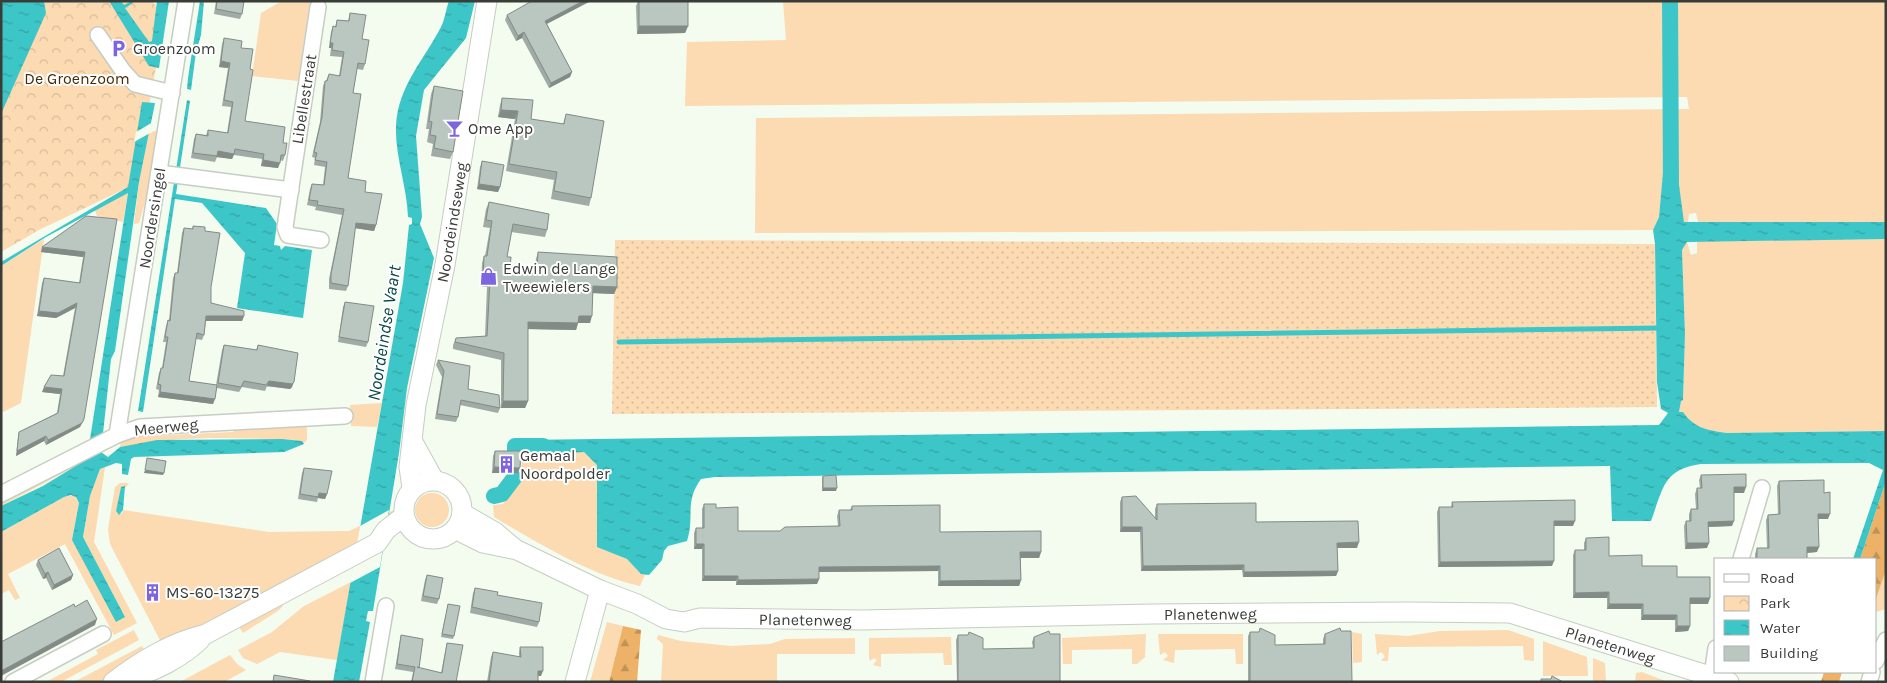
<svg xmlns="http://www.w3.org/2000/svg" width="1887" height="683" font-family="Karla,sans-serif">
	<defs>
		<pattern id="forest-firs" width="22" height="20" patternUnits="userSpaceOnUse" patternTransform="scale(1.25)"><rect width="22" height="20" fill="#edb268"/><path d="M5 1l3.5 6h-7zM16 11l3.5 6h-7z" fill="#c19256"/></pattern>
		<pattern id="park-crowns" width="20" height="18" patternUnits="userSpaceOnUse" patternTransform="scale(1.25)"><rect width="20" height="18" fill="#fcdab2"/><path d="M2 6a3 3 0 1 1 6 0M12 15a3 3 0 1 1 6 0" fill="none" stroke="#d9bc9a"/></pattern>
		<pattern id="garden-dots" width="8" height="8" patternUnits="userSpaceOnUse" patternTransform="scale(1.25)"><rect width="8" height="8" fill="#fcdab2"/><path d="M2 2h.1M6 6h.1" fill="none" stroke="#d9bc9a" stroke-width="1.8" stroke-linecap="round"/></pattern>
		<pattern id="water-ripples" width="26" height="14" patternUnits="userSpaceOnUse" patternTransform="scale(1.25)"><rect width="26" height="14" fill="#3dc6c7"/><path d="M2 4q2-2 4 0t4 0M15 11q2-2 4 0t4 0" fill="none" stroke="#34a2a2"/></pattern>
	</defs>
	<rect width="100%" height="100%" fill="#f4fbef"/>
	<g fill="#fcdab2">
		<polygon points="282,1 310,1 298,81 252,76 261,13"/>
		<polygon points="783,1 1886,1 1886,222 1698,222 1696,213 1689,214 1688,222 1684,222 1665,152 1659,217 1653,230 755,233 756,118 1689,109 1687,97 685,106 687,42 786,40"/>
		<polygon points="158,130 148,192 139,223 134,224 139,182 149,133"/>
		<polygon points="128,192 123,222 97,216 95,210"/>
		<polygon points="44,239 21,403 1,413 1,266"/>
		<path d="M1886 239V431L1727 433C1708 430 1695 429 1683 413L1679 412 1681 400H1683L1685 334 1682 250 1687 242 1691 255 1697 253V241Z"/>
		<polygon points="382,403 377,427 351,426 350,405"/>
		<path d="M307 423V440L304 443C294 438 281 440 270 439 219 437 169 437 120 447L121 440 141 431 146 436 233 432 237 427Z"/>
		<path d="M584 452 597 465V546L627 559 641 574 645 575 640 586C592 576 536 542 494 517L493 505 503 504 521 477 522 456Z"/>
		<polygon points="80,460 82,462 78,465 1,506 1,501"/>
		<polygon points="105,467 94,542 137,623 114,635 65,544 8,574 20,598 15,600 9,590 1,594 1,532 64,497 74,495 79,503 72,540 125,617 83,537 90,496 100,469"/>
		<polygon points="120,483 129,483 126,487 121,487 116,511 118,514 122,513 123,510 269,532 349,531 394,510 391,515 357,543 200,629 162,644 110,544 108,529 115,487"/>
		<circle cx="432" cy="510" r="17"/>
		<polygon points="1886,570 1886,609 1876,612 1876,599"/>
		<polygon points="351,582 337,660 280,652 257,664 243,658 238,650 272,632 304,606"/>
		<polygon points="281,602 283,606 278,611 243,633 238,625"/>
		<polygon points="607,622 623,626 609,682 590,682"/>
		<polygon points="134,630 139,640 61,682 46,682 98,654 96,650"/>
		<polygon points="1508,630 1534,639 1534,661 1524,660 1523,646 1389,647 1388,661 1381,661 1385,656 1381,652 1377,655 1375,634 1408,636 1440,631"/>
		<polygon points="1352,632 1362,634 1362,662 1353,663"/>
		<polygon points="1146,634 1145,657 1137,664 1132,664 1132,649 1072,650 1072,664 1063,664 1062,638"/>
		<polygon points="1158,634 1243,634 1243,664 1236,664 1235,649 1175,650 1174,663 1163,660 1168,656 1165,652 1160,655"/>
		<polygon points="658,635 681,641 731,646 770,644 785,639 855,638 855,654 777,654 777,682 661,682 663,644 657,639"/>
		<polygon points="951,637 952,665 944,665 943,653 881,654 881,667 873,665 877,660 874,658 870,661 869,658 869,638"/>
		<polygon points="1543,641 1587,657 1588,676 1543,676"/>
		<polygon points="142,646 146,653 101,682 74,682"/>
		<polygon points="230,655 237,664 246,670 224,682 180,682"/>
		<polygon points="1593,658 1605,663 1606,682 1593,682"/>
		<polygon points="1642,672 1668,682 1635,682 1636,673"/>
	</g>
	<g fill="url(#forest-firs)">
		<polygon points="1886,481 1886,570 1876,599 1876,559 1860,559"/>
		<polygon points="623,626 641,630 637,682 609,682"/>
		<polygon points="1824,672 1842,672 1839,682 1821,682"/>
	</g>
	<polygon fill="url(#park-crowns)" points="1,1 152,1 165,17 135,184 39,230 1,252"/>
	<polygon fill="url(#garden-dots)" points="615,240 1655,244 1657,407 612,414"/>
	<g fill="url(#water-ripples)">
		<polygon points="1,1 44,1 46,13 1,114"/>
		<polygon points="109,1 121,1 124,5 132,1 133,3 125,8 149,42 152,41 157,1 169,1 159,68 149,66"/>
		<polygon points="200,1 204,1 201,35 196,52 191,90 187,89 188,78"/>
		<path d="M449 1H475L466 38 424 90 416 136 422 217 420 224 434 258 407 388 399 453 373 611H368L366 621 370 622 359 682H333L403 283 409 225 412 224V218L408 217C407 186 395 157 396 126 398 86 424 60 441 27 445 19 446 9 449 1Z"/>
		<polygon points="187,100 190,101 176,194 266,208 277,224 274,245 280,246 281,250 285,246 312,250 303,318 237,308 245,253 202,203 175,199 143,412 138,411"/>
		<polygon points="142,102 155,103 139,182 115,351 111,359 101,452 108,457 120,447 157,440 282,439 302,441 304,444 284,452 134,457 131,459 128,475 122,474 122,464 116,463 100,469 90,496 83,537 125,617 116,622 72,540 79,503 76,497 71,495 64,497 1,532 1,506 43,486 87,459 128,193 46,237 1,266 1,262 128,187"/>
		<path d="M1665 150 1679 185 1684 222H1886V239L1687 242 1682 250 1685 334 1683 400 1681 401 1679 412H1683C1695 429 1708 430 1727 433L1886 431V481L1860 559H1853L1883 470 1869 463 1701 464C1663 469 1663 489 1651 521H1612L1610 466 715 477 701 479C684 502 695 517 687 541L668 546 664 551 662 560 649 575 641 574 627 559 597 547V465L584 452 522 456 521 440 1659 425 1668 413 1661 409 1657 382 1655 244 1653 230 1659 217Z"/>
		<polygon points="125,486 123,510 119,515 116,511 121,487"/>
	</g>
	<g fill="#f4fbef">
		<polygon points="153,122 152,132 134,142 136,132"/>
		<polygon points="389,510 380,567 350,583 360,526"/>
	</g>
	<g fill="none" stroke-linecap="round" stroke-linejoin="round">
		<polyline stroke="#3dc6c7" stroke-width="5" points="619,342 1661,328"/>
		<g stroke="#3dc6c7" stroke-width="16">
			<polyline points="1670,1 1671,186"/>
			<polyline points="515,453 515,446 543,446"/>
			<polyline points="494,496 502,494 514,478"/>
		</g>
		<defs>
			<g id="minor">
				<polyline points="318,7 285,227 288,235 321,240"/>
				<polyline points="98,35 123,71 135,84 172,93"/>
				<polyline points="159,173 291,190"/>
				<polyline points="117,435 186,1"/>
				<polyline points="1,494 117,435 140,427 345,416"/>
				<polyline points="1741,559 1762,488"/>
				<polyline points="1876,661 1886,640"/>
				<polyline points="1712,675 1716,648"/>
				<polyline points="13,682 103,634"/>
				<polyline points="373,682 386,606"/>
				<polyline points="1869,682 1872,672"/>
			</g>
			<g id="tertiary">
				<polyline points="413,442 434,480"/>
				<circle cx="433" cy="510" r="29"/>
				<path id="s1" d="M412 488 409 467 416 405 445 265 487 1"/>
				<path id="s2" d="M462 513 495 532 515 549 600 590 637 604 666 619 684 622 700 618 861 620 1153 614 1407 612 1510 613 1729 682"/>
				<polyline points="455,529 483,543 512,549"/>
				<path d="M128 679C154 672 181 658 200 640"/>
				<path d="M113 682C142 660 170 643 206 634L377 543 386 530 404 516"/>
				<polyline points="575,682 600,590"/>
			</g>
		</defs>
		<use href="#minor" stroke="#c6cdc2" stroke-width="18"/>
		<use href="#tertiary" stroke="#c6cdc2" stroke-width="21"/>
		<use href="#minor" stroke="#fff" stroke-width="15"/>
		<use href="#tertiary" stroke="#fff" stroke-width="19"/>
	</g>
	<g fill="#a0aba5">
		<polygon points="216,1 244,1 242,14 240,19 214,14"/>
		<polygon points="638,1 688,1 688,26 685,33 637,34 636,6"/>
		<polygon points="350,13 362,39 365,64 363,70 357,69 353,93 348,178 365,192 376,225 374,231 355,228 348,286 346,291 329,289 329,279 342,215 315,210 316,207 307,205 310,189 312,184 323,185 325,167 314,165 315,158 312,157 320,122 323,86 325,81 326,81 329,74 339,76 342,57 330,56 331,48 329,48 331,32 333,26 335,27 337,20 348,21"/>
		<polygon points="507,15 547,24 572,72 570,77 549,88 522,38 516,41 505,20"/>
		<polygon points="224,38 241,48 250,69 245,121 283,143 285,155 283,161 280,160 278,168 261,166 262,159 234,155 232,159 217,157 215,162 191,158 194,139 196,134 206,135 208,130 227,133 231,107 222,106 228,68 219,67 222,44"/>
		<polygon points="434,86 453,152 450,159 431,156 433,144 427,142 429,129 426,129 431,94"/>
		<polygon points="502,98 531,119 563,124 566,114 591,198 589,206 551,199 554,180 506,171 515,119 498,117 500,105"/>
		<polygon points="482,161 500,187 498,192 477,189 480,167"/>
		<polygon points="489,202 547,230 545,237 511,232 507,257 510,269 535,269 536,259 538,252 617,287 614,294 593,293 590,323 578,323 576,330 528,329 528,401 525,408 501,408 501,360 453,349 453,345 456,338 485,336 487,287 481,286 482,263 484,256 485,256 490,228 483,227 486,209"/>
		<polygon points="86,216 82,423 80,427 46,445 44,441 16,456 18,437 19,432 57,413 60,394 42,392 63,376 75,308 56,318 37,316 42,283 44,278 79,283 83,257 41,252"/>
		<polygon points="193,226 205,231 211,287 211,303 244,316 242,321 206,321 204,335 202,340 196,339 189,381 216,385 222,350 224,345 256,350 258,345 292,387 290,389 267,386 265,391 242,387 239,392 217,388 213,404 158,397 159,390 156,389 159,373 161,368 162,368 166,342 163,342 166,326 168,320 169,320 173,278 175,273 177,273 182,233 184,228 192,229"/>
		<polygon points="345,302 368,342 366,347 338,342 343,307"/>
		<polygon points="438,360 468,389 500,408 498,413 460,405 458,417 456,422 435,419 442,377 436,365"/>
		<polygon points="495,451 518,473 492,473 493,456"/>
		<polygon points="304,468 327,494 325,499 318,498 317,502 298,499 302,473"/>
		<polygon points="1701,475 1744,493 1734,493 1732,526 1708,527 1707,548 1685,549 1684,526 1686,521 1689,521 1689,514 1691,509 1696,509 1695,494 1697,488 1700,488 1699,480"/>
		<polygon points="823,476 836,491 822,491 822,478"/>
		<polygon points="1779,481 1824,493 1828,519 1818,519 1817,552 1807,553 1807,559 1755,559 1755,554 1757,548 1767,548 1766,520 1768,515 1778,514 1777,486"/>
		<polygon points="1122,497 1155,518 1155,509 1157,504 1256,522 1357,548 1337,548 1338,571 1336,576 1243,577 1242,570 1141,571 1140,532 1120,532 1120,502"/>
		<polygon points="1452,502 1573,526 1554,526 1552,566 1438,567 1437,512 1439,507 1451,507"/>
		<polygon points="704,504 716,508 738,531 780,531 838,526 837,516 839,510 850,510 852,506 940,532 1041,552 1039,558 1021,558 1021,580 1019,586 938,586 938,571 819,572 819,579 817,584 736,585 736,581 702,581 702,549 694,549 694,533 696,528 702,528 702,509"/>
		<polygon points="1586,538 1609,556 1677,577 1708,604 1690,604 1690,626 1688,631 1675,632 1675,620 1641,620 1641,609 1607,609 1607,598 1573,598 1573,555 1575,550 1584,550 1584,543"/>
		<polygon points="38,560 73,575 71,580 52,590 46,578 43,579 36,565"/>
		<polygon points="427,575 439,599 437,604 421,601 425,580"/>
		<polygon points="475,588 497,595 539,622 537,627 470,613 473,593"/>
		<polygon points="448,604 454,636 453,639 441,637"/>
		<polygon points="1250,632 1275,645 1323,644 1323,639 1325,634 1352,682 1248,682 1248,636"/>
		<polygon points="401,635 419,668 441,673 446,647 447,643 456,682 411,682 413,672 395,669 400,640"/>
		<polygon points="958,635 983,649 1033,648 1032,642 1034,637 1060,682 957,682 956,640"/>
		<polygon points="520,647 541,676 538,676 538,682 487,682 491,657 493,652 519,657 519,652"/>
	</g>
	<g fill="#828b86">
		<polygon points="583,1 591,1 543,26 545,21"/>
		<polygon points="639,26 688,26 685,33 637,34"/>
		<polygon points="524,32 522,38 516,41 518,36"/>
		<polygon points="330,43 333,43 331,48 329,48"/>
		<polygon points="221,61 230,63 228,68 219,67"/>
		<polygon points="572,72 570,77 549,88 551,83"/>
		<polygon points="501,110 518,111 515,119 498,117"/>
		<polygon points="218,151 234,154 232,159 216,157"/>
		<polygon points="263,160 280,163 278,168 261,166"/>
		<polygon points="479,184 500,187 498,192 477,189"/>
		<polygon points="356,223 376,225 374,231 354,228"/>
		<polygon points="42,247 85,252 83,257 41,252"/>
		<polygon points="483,279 490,280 487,287 481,286"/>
		<polygon points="593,286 617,287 614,294 591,293"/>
		<polygon points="77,303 75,308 56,318 37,316 39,311"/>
		<polygon points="206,316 244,316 242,321 205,321"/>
		<polygon points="579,316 592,316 590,323 576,323"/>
		<polygon points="528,322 578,323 576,330 526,329"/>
		<polygon points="269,381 294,382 292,387 290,389 267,386 265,391"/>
		<polygon points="44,387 62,389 60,394 42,392"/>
		<polygon points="160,392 215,399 213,404 158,397"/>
		<polygon points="503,401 528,401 525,408 501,408"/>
		<polygon points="84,419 80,427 46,445 48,440"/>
		<polygon points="46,436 44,441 16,456 17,451"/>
		<polygon points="494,467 520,468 518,473 492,473"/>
		<polygon points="145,470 164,473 163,475 144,473"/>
		<polygon points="1734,487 1746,487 1744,493 1732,493"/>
		<polygon points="823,488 837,488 836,491 822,491"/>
		<polygon points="319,493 327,494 325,499 318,498"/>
		<polygon points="1818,514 1830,514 1828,519 1816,519"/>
		<polygon points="1554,521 1575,521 1573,526 1552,526"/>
		<polygon points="1734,521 1732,526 1706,527 1708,522"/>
		<polygon points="1122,527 1142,527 1140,532 1120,532"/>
		<polygon points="1359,542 1357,548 1335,548 1337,543"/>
		<polygon points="1687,543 1709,543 1707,548 1685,549"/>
		<polygon points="696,544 704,544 702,549 694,549"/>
		<polygon points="1807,547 1819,547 1817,552 1805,553"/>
		<polygon points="1020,552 1041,552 1039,558 1019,558"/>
		<polygon points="1554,561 1552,566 1438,567 1440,562"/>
		<polygon points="1244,565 1242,570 1141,571 1143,566"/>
		<polygon points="940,566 938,571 817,572 819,567"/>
		<polygon points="1338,571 1336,576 1243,577 1244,572"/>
		<polygon points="48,572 46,578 43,579 45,574"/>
		<polygon points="73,575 71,580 52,590 54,585"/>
		<polygon points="704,576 738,576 736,581 702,581"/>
		<polygon points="819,579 817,584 736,585 738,580"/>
		<polygon points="1021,580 1019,586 938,586 940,581"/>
		<polygon points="1609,592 1607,598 1573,598 1575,593"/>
		<polygon points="1690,598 1710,598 1708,604 1688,604"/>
		<polygon points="1609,604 1643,604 1641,609 1607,609"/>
		<polygon points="1643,615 1677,615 1675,620 1641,620"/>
		<polygon points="97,619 95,625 1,676 1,671"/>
		<polygon points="1677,626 1690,626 1688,631 1675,632"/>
		<polygon points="538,671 543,671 541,676 536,676"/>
	</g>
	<g fill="#bac7c0" stroke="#828b86">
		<polygon points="217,1 244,1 242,14 216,9"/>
		<polygon points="532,1 583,1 545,21 572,72 551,83 524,32 518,36 507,15"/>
		<rect x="639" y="1" width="49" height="25"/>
		<polygon points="350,13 366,15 362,39 369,40 365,64 358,63 353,93 361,94 348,178 366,181 365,192 382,194 376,225 356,223 348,286 331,283 331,274 344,209 317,205 318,201 309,200 312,184 324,185 327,162 315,160 317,153 314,152 322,117 325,81 327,81 329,74 340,76 344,52 332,50 333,43 330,43 333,26 336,27 337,20 349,21"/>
		<polygon points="224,38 242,41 241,48 253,49 250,69 253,70 245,121 285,127 283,143 287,143 285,155 281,155 280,163 263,160 264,154 235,149 234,154 218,151 217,156 193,153 196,134 208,136 208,130 228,133 233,102 224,100 230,63 221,61"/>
		<polygon points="434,86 463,91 453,152 434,148 436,136 430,135 432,122 429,121"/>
		<polygon points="502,98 533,100 531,119 564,124 566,114 604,121 591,198 554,191 557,172 509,164 518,111 501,110"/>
		<polygon points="482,161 504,165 500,187 479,184"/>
		<polygon points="489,202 549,214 547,230 513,224 507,257 511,257 510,269 537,269 538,252 617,257 617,287 593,286 592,316 579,316 578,323 528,322 528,401 503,401 504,353 455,342 456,338 487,336 490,280 483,279 484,256 487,256 492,221 486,220"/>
		<polygon points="86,216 117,219 84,419 82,423 48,440 46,436 17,451 19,432 58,413 62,389 44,387 51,375 64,376 77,303 58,313 39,311 44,278 80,283 85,252 42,247"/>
		<polygon points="193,226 205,227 205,231 220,233 211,287 211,303 244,311 244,316 206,316 204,335 197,333 189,381 217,385 215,399 160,392 161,385 158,384 161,368 163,368 168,337 165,337 168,320 170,321 175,273 178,273 184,228 193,229"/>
		<polygon points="345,302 374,306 368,342 339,337"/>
		<polygon points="224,345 257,350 258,345 298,353 294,382 292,384 269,381 266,385 244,381 241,387 218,383"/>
		<polygon points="438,360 470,366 468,389 499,395 500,408 461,400 458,417 437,414 444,371"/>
		<polygon points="495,451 521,451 520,468 494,467"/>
		<polygon points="147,458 166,461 164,473 145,470"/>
		<polygon points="304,468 332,471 327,494 319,493 318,497 300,494"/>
		<polygon points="1746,474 1746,487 1734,487 1734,521 1708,522 1709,543 1687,543 1686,521 1691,521 1691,509 1698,509 1697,488 1702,488 1701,475"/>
		<polygon points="836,475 837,488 823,488 823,476"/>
		<polygon points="1824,480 1824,493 1830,492 1830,514 1818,514 1819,547 1807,547 1807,559 1757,559 1757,548 1769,548 1768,515 1780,514 1779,481"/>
		<polygon points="1136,496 1157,520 1157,504 1256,503 1256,522 1358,521 1359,542 1337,543 1338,571 1244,572 1244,565 1143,566 1142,527 1122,527 1122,497"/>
		<polygon points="1575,500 1575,521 1554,521 1554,561 1440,562 1439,507 1453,507 1452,502"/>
		<polygon points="704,504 716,504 716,508 738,507 738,531 780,531 785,527 840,526 839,510 852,510 852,506 940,505 940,532 1041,531 1041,552 1020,552 1021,580 940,581 940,566 819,567 819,579 738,580 738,576 704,576 704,544 696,544 696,528 704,528"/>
		<polygon points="1609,537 1609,556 1642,555 1642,566 1677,566 1677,577 1710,577 1710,598 1690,598 1690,626 1677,626 1677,615 1643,615 1643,604 1609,604 1609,592 1575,593 1575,550 1586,550 1586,538"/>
		<polygon points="59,548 73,575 54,585 48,572 45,574 38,560"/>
		<polygon points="427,575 443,578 439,599 423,596"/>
		<polygon points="475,588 498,592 497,595 542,603 539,622 472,607"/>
		<polygon points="87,600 97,619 1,671 1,642 74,604 75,607"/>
		<polygon points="448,604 460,606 454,636 442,634"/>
		<polygon points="1260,628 1275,635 1275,645 1325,644 1325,634 1340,628 1341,631 1351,631 1352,682 1250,682 1250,632 1259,632"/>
		<polygon points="1049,631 1050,634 1060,634 1060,682 958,682 958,635 968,635 969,632 983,638 983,649 1034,648 1034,637"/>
		<polygon points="401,635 423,639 419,668 417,667 442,673 447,643 463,645 456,682 412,682 415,667 397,664"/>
		<polygon points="520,647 543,647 543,671 538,671 538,682 489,682 493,652 521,657"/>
		<polygon points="274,675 310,681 273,682"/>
		<polygon points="1552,676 1563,682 1541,682 1541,679 1551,679"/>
	</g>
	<defs>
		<symbol id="parking-bare" viewBox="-9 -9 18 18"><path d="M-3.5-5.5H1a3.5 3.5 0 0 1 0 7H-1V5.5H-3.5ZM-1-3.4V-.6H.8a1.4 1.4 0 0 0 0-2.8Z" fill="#7d65e0" stroke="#fff" stroke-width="2.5" paint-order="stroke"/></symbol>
		<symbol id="bar-bare" viewBox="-9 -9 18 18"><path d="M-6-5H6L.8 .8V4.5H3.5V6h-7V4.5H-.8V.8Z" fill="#7d65e0" stroke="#fff" stroke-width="2.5" paint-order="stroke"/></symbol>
		<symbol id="shop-bare" viewBox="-9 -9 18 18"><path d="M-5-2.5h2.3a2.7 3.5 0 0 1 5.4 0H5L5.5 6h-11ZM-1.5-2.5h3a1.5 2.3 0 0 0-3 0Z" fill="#7d65e0" stroke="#fff" stroke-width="2.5" paint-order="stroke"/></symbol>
		<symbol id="building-bare" viewBox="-9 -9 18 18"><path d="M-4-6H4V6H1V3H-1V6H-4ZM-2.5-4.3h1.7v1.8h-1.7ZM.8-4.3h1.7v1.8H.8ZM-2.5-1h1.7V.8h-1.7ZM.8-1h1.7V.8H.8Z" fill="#7d65e0" stroke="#fff" stroke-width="2.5" paint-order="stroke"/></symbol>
	</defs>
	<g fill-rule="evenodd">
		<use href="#parking-bare" x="106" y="36" width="25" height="25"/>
		<use href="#bar-bare" x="442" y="116" width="25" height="25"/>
		<use href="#shop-bare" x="476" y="264" width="25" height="25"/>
		<use href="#building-bare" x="494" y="452" width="25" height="25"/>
		<use href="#building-bare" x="140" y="580" width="25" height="25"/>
	</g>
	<g text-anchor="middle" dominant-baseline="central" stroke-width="4" stroke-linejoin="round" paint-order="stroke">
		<g font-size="16" fill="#393c37" stroke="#fff" text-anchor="start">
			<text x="133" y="48">Groenzoom</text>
			<text x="468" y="128">Ome App</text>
			<text x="503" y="268">Edwin de Lange<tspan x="503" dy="18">Tweewielers</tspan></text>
			<text x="520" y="455">Gemaal<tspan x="520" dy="18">Noordpolder</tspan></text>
			<text x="166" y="592">MS-60-13275</text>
		</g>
		<g font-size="16" fill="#452d0c" stroke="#fff">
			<text x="77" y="78">De Groenzoom</text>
		</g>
		<g font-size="16" fill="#393c37" stroke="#fff">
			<text transform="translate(304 99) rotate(-81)">Libellestraat</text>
			<text transform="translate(152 218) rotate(-81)">Noordersingel</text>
			<text stroke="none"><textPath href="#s1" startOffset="270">Noordeindseweg</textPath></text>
			<text transform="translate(166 427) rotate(-6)">Meerweg</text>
			<text stroke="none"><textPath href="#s2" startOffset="776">Planetenweg</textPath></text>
			<text stroke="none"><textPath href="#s2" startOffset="371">Planetenweg</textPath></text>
			<text stroke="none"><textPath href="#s2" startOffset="1181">Planetenweg</textPath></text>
		</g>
		<g font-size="18" font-style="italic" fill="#0a4747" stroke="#fff">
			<text transform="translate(384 333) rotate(-81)">Noordeindse Vaart</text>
		</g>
	</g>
	<rect width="1887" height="683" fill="none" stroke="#393c37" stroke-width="5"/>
	<rect x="1714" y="558" width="162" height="115" fill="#ffffff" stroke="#b0b1af"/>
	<rect x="1724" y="574" width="25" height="8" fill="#ffffff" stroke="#b0b1af"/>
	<text x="1760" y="583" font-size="15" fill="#393c37">Road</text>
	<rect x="1724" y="596" width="25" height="15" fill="url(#park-crowns)" stroke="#b0b1af"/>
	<text x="1760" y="608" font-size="15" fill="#393c37">Park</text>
	<rect x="1724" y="620" width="25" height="15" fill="url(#water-ripples)" stroke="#b0b1af"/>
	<text x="1760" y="633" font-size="15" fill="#393c37">Water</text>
	<rect x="1724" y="646" width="25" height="15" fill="#bac7c0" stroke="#b0b1af"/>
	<text x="1760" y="658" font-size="15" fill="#393c37">Building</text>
</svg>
